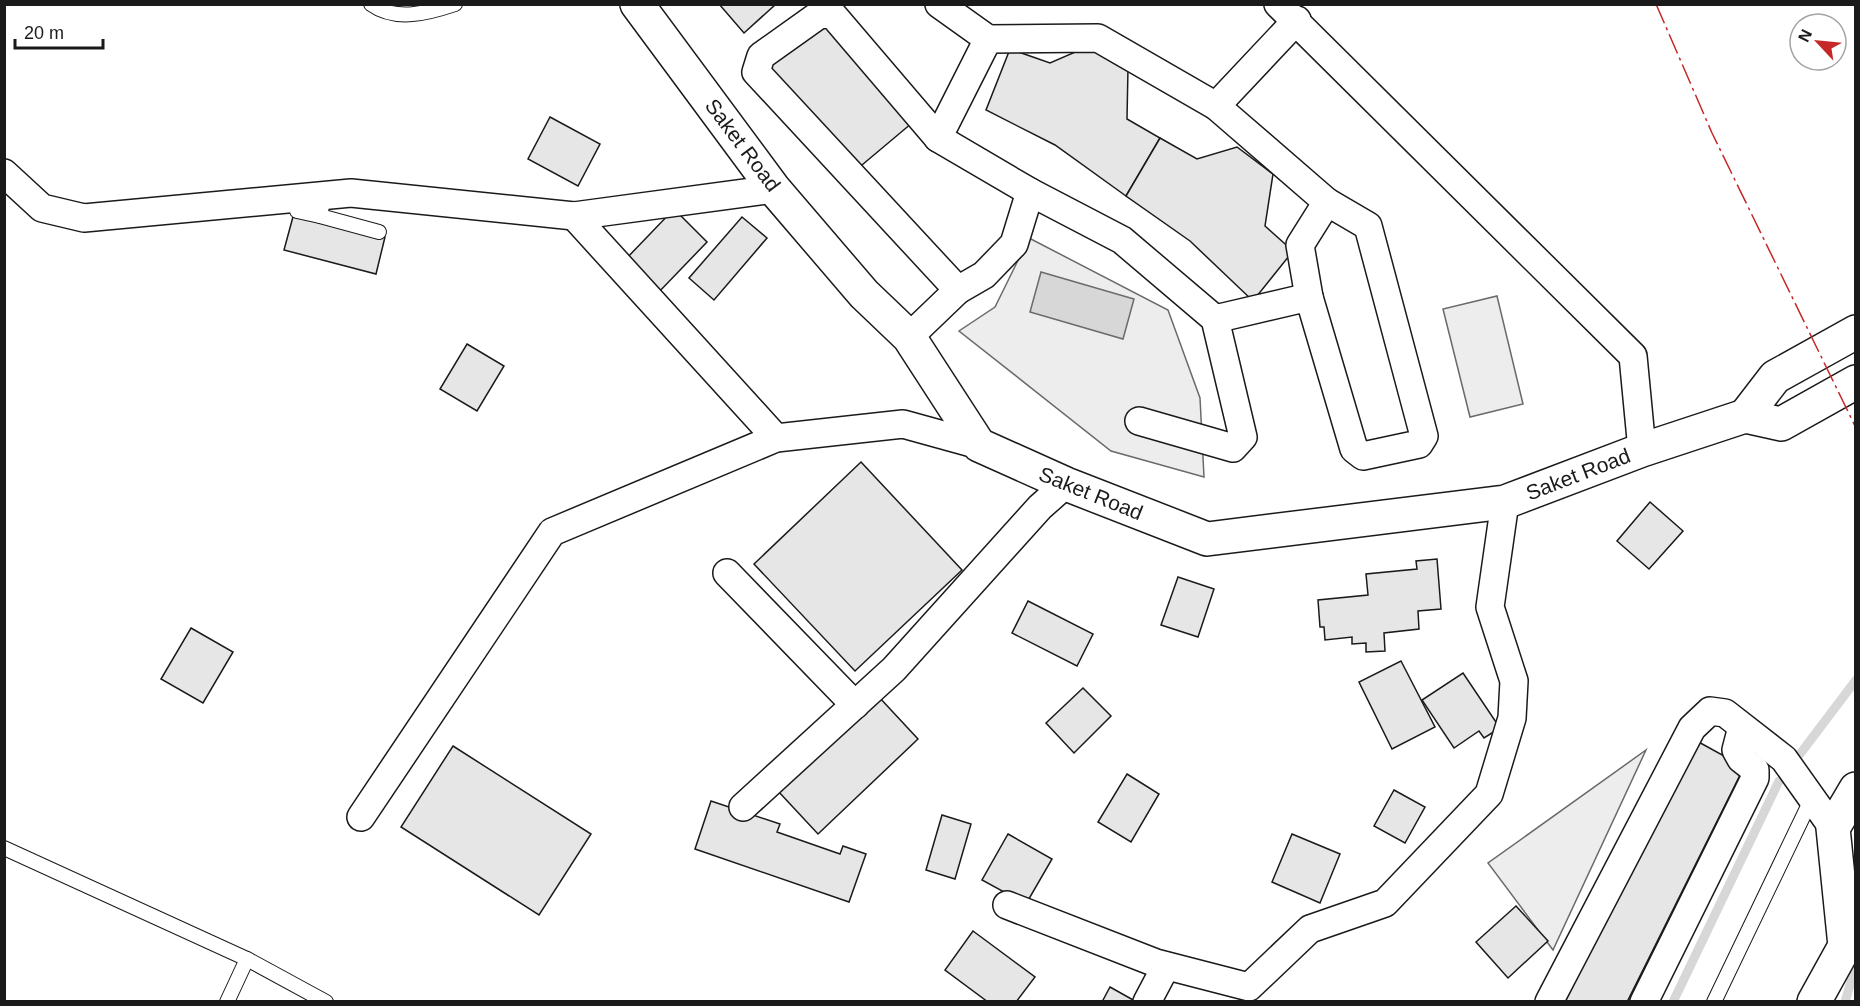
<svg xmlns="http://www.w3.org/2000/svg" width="1860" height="1006" font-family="Helvetica,sans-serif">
	<rect width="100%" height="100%" fill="#fff"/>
	<g fill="#ededed" stroke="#6a6a6a" stroke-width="1.5">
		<polygon points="1029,238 1168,310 1200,398 1204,477 1111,451 959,331 995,307"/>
		<polygon points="1497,296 1523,404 1470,417 1443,309"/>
		<polygon points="1646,750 1553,950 1488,863"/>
	</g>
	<polygon fill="#d7d7d7" stroke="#6a6a6a" stroke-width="1.5" points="1041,272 1134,299 1123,339 1030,312"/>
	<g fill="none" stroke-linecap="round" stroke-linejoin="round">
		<g stroke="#d7d7d7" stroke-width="9">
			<polyline points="1800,754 1856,680"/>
			<polyline points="1673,1002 1779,781"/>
			<polyline points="1845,1002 1854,971"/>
		</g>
	</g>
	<g fill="#e6e6e6" stroke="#1a1a1a" stroke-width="1.5">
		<polygon points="719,4 776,4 744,33"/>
		<polygon points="824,18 912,123 856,170 768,66"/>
		<polygon points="1089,46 1128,68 1127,119 1160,138 1126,196 1055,145 986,110 1010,49 1050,63"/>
		<polygon points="550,117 600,144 578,186 528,159"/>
		<polygon points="1160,138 1197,159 1237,147 1273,174 1265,226 1293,251 1253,301 1190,241 1126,196"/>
		<polygon points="674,209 707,242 657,294 624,261"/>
		<polygon points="294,213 385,237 376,274 284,250"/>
		<polygon points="742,217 767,238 714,300 689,278"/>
		<polygon points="467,344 504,366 477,411 440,389"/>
		<polygon points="861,462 962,570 855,671 754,564"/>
		<polygon points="1650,502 1683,531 1649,569 1617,541"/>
		<polygon points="1437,559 1441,609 1418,611 1419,629 1384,633 1385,651 1366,652 1366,643 1352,644 1352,637 1325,640 1324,627 1320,627 1318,600 1368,595 1366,574 1417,569 1416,561"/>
		<polygon points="1178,577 1214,589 1198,637 1161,625"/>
		<polygon points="1028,601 1093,634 1077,666 1012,633"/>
		<polygon points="191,628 233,652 203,703 161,679"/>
		<polygon points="1401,661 1435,727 1392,749 1359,682"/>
		<polygon points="1463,673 1500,728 1484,738 1479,731 1454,748 1422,700"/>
		<polygon points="1083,688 1111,716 1074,753 1046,723"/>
		<polygon points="878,696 918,739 818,834 778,791"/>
		<polygon points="1695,740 1744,767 1627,1002 1565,1002"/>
		<polygon points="453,746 591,834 539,915 401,827"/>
		<polygon points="1127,774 1159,794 1131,842 1098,822"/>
		<polygon points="1394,790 1425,807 1405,843 1374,826"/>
		<polygon points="711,801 780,824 777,832 840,854 843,846 866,854 849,902 695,849"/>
		<polygon points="942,815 971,824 955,879 926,870"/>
		<polygon points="1008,834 1052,859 1026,904 982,880"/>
		<polygon points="1292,834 1340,854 1320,903 1272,882"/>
		<polygon points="1516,906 1548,941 1508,978 1476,942"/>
		<polygon points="973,931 1035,977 1016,1002 988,1002 945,970"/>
		<polygon points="1110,987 1135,1001 1135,1002 1102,1002"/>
	</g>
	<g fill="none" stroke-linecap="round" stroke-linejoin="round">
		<defs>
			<g id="lane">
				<path d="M371 4C396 22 428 13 455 4"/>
				<polyline points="324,196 320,216 379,232"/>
				<polyline points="297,211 320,216"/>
				<polyline points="4,848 247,959 326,1002"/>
				<polyline points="227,1002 247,959"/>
				<polyline points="1714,1002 1811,800"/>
			</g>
			<g id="street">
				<polyline points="939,4 988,39"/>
				<polyline points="1278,4 1633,356 1642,450"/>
				<polyline points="1216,106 1297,20"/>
				<polyline points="938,138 988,39 1098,38 1216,106 1327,202 1300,245 1309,297"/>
				<polyline points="4,173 42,208 84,218 351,193 574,216 774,189"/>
				<polyline points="574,216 776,438"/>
				<polyline points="958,290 756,72 761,56 820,14 833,15 938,138 1030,192"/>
				<polyline points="1215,319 1309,297 1354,449 1363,456 1419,444 1424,436 1368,226 1327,202"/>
				<polyline points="909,337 958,290 984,275 1014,244 1030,192 1122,240 1215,319 1243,437 1233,448 1139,421"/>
				<polyline points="727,573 855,705"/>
				<polyline points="743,807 894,669 1040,507 1066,484"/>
				<polyline points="361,817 552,532 776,438 903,424 979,445"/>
				<polyline points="1007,905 1156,963 1249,987 1310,929 1385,903 1489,794 1512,718 1514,681 1490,607 1505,502"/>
				<polyline points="1147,1002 1166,966"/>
				<polyline points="1549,1002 1692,728 1710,711 1725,713 1784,759 1833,828"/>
				<polyline points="1644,1002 1755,778 1755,770 1741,759 1736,750 1742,727"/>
			</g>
			<g id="secondary">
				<polyline points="637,4 774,189 864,294 909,337 979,445 1066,484 1207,539 1505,502 1642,450 1745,416 1781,424 1856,382"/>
				<polyline points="1745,416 1775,377 1856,332"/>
				<polyline points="1814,1002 1845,946 1833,828 1856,789"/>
			</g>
		</defs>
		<use href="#lane" stroke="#1a1a1a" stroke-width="16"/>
		<use href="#street" stroke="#1a1a1a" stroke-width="30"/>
		<use href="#secondary" stroke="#1a1a1a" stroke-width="36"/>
		<use href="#lane" stroke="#fff" stroke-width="14"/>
		<use href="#street" stroke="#fff" stroke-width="27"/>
		<use href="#secondary" stroke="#fff" stroke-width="33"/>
		<polyline stroke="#c62828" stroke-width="1.5" stroke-dasharray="21 4.5 3 4.5" stroke-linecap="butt" points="1656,4 1712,133 1856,428"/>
	</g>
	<g text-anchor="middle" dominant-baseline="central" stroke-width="4.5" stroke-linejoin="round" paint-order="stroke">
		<g font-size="21" fill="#1a1a1a" stroke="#fff">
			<text transform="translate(743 145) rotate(53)">Saket Road</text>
			<text transform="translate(1578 474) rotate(-21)">Saket Road</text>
			<text transform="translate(1091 493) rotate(22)">Saket Road</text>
		</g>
	</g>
	<rect width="1860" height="1006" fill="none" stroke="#1a1a1a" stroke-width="12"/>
	<g transform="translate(1818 42) rotate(296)"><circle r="28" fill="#ffffff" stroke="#a3a3a3" stroke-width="1.5"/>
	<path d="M0-4.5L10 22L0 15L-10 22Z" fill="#c62828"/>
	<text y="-9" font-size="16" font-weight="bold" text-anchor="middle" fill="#1a1a1a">N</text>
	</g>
	<path d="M15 39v9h88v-9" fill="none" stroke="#1a1a1a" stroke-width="3"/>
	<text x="24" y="39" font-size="18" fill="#1a1a1a" stroke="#ffffff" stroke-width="4.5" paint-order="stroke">20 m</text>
</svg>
